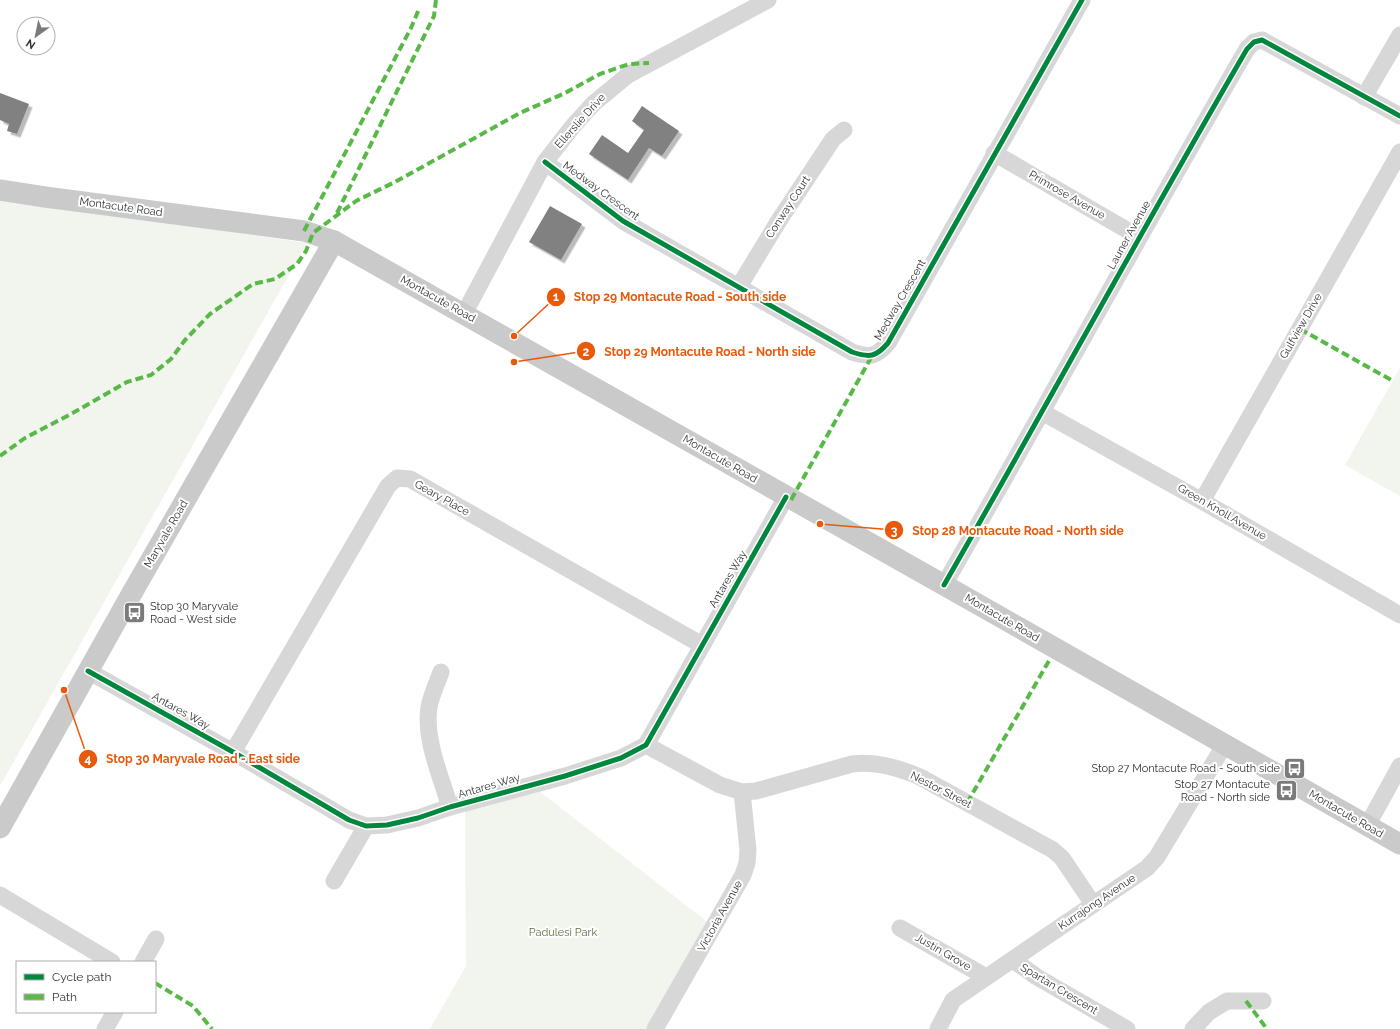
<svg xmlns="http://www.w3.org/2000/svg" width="1400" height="1029" font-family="Raleway,sans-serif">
	<defs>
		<filter id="shadow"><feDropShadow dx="3.5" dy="3.5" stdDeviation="0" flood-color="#0004"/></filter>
	</defs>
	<rect width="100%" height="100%" fill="#fff"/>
	<g fill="#f1f5ed">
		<polygon points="0,198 307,243 0,786"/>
		<polygon points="1400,368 1400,496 1345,465"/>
		<polygon points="530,784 714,927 655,1029 430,1029 466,966 465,803"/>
	</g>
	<g fill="#818181" filter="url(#shadow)">
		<polygon points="0,93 29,104 17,134 7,131 9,124 0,120"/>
		<polygon points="642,106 679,131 662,156 649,148 628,180 589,154 602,135 628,153 644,130 632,121"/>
		<polygon points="550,206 582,224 561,260 529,242"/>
	</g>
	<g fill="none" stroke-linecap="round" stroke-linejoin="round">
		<g stroke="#d7d7d7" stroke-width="17">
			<polyline points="1364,97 1400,35"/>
			<polyline points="994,153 1139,237"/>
			<path d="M545 162 623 221 852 352C870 358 876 357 888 343L1082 0"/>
			<polyline points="738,288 778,222 833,139 844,130"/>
			<polyline points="464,314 545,162 573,126 594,103 628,75 768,0"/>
			<polyline points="1042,412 1202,501 1400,615"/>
			<polyline points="1202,501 1400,152"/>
			<path d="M944 585C1046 407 1144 226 1247 49L1254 42 1262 40 1400 116"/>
			<polyline points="88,671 233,752 349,820 366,826 387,825 418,818 450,807 565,776 621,758 646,745 786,497"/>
			<path d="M441 672C437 683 431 696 429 707 424 739 441 777 450 807"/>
			<path d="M646 745 720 785 742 792 756 791 852 764C876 761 899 768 920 777L1053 850 1062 858 1093 904"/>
			<polyline points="233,752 388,486 397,478 410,479 702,645"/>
			<polyline points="1367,826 1400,766"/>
			<polyline points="334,881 366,826"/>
			<polyline points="0,895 112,962"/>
			<polyline points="900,928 986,977"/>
			<polyline points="1013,960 1037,977 1127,1029"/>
			<polyline points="143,962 156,939"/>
			<polyline points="105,1029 115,1012"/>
			<polyline points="655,1029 743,875 747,863 748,850 742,792"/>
			<polyline points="938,1029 953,1000 1147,868 1157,857 1225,744"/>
			<polyline points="1193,1029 1209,1012 1227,1001 1263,1001"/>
		</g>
		<g stroke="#cacaca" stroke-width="21">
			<polyline points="0,190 45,197 304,231 334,241 944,585 1400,844"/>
			<polyline points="0,828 132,593 334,241"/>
		</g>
		<g stroke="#58b947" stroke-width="4" stroke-dasharray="8 4" stroke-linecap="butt">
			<polyline points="337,213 434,16 436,0"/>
			<polyline points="304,231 411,28 419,9"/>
			<polyline points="1300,329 1393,381"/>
			<polyline points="0,456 25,438 71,414 127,382 151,375 171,359 185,340 210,314 253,284 275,279 297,264 306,251 313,233 356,201 395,182 520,113 565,93 600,74 629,64 649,63"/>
			<polyline points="791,500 872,356"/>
			<polyline points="967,803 1050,659"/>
			<polyline points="155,983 193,1006 212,1029"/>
			<polyline points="1246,1001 1267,1029"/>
		</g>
		<defs>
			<g id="cycleway">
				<path d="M545 162 623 221 852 352C870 358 876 357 888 343L1082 0"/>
				<path d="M944 585C1046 407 1144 226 1247 49L1254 42 1262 40 1400 116"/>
				<polyline points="88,671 233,752 349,820 366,826 387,825 418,818 450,807 565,776 621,758 646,745 786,497"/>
			</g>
		</defs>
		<use href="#cycleway" stroke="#fff" stroke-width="8"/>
		<use href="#cycleway" stroke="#00873e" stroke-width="5"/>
	</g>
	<defs>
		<symbol id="bus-square" viewBox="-11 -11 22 22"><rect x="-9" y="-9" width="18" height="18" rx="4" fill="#7a7a7a" stroke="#fff"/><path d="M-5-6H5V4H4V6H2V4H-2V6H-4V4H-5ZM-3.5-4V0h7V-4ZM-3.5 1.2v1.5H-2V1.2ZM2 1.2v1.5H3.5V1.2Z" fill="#fff"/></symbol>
	</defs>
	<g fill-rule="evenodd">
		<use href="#bus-square" x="122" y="600" width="25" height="25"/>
		<use href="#bus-square" x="1282" y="756" width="25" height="25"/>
		<use href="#bus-square" x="1274" y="778" width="25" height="25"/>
	</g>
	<g text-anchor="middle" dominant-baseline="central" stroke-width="4" stroke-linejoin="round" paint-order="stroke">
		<g font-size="11" fill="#333" stroke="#fff">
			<text transform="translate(580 121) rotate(-48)">Ellerslie Drive</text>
			<text transform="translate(601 191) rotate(36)">Medway Crescent</text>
			<text transform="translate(1067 195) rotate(30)">Primrose Avenue</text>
			<text transform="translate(121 207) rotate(8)">Montacute Road</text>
			<text transform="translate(788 207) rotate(-57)">Conway Court</text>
			<text transform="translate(1129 235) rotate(-61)">Launer Avenue</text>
			<text transform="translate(438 299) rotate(29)">Montacute Road</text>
			<text transform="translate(900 300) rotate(-60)">Medway Crescent</text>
			<text transform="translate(1301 326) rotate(-60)">Gulfview Drive</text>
			<text transform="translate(720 459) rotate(30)">Montacute Road</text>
			<text transform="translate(442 498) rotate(29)">Geary Place</text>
			<text transform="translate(1222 512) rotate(30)">Green Knoll Avenue</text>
			<text transform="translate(166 534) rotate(-60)">Maryvale Road</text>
			<text transform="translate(728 579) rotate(-60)">Antares Way</text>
			<text transform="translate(1002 618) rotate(30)">Montacute Road</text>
			<text transform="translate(181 711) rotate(29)">Antares Way</text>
			<text transform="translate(489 786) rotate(-16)">Antares Way</text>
			<text transform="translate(941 790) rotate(27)">Nestor Street</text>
			<text transform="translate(1346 814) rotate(30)">Montacute Road</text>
			<text transform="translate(1097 902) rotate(-34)">Kurrajong Avenue</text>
			<text transform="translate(720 916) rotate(-61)">Victoria Avenue</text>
			<text transform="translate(943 952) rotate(30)">Justin Grove</text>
			<text transform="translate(1059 989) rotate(31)">Spartan Crescent</text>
		</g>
		<g font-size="11" fill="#333" stroke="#fff" text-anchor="end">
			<text x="150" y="606" text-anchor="start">Stop 30 Maryvale<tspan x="150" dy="13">Road - West side</tspan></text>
			<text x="1280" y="768">Stop 27 Montacute Road - South side</text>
			<text x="1270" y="784">Stop 27 Montacute<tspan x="1270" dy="13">Road - North side</tspan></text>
		</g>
		<g font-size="11" fill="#56703f" stroke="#fff">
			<text x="563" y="932">Padulesi Park</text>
		</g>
	</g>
	<path fill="none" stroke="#e8590c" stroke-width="1.5" d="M514 336L556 297M514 362L586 351M820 524L894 530M64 690L88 759"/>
	<g fill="#e8590c" stroke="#fff" stroke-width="1.5">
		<circle cx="514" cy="336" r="4"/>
		<circle cx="514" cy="362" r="4"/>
		<circle cx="820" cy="524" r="4"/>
		<circle cx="64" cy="690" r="4"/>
		<circle cx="556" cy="297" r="10"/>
		<circle cx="586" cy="351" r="10"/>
		<circle cx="894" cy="530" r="10"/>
		<circle cx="88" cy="759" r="10"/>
	</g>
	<g font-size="12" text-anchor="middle" font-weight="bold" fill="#fff">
		<text x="556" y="301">1</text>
		<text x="586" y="356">2</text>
		<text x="894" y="535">3</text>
		<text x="88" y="763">4</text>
	</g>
	<g font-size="12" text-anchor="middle" font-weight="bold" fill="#e8590c" stroke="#fff" stroke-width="4" stroke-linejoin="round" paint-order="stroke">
		<text x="680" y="301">Stop 29 Montacute Road - South side</text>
		<text x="710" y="356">Stop 29 Montacute Road - North side</text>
		<text x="1018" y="535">Stop 28 Montacute Road - North side</text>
		<text x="203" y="763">Stop 30 Maryvale Road - East side</text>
	</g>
	<rect x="16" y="961" width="140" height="52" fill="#ffffff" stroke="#adadad"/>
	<rect x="24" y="974" width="20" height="6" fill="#00873e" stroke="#adadad"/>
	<text x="52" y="981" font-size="12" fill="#333333">Cycle path</text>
	<rect x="24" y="994" width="20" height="6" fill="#58b947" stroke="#adadad"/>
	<text x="52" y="1001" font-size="12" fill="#333333">Path</text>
	<g transform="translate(36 36) rotate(213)"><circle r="19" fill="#ffffff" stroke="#adadad"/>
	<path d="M0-3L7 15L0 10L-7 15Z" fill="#7a7a7a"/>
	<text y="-6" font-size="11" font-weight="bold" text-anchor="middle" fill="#333333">N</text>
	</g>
</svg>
